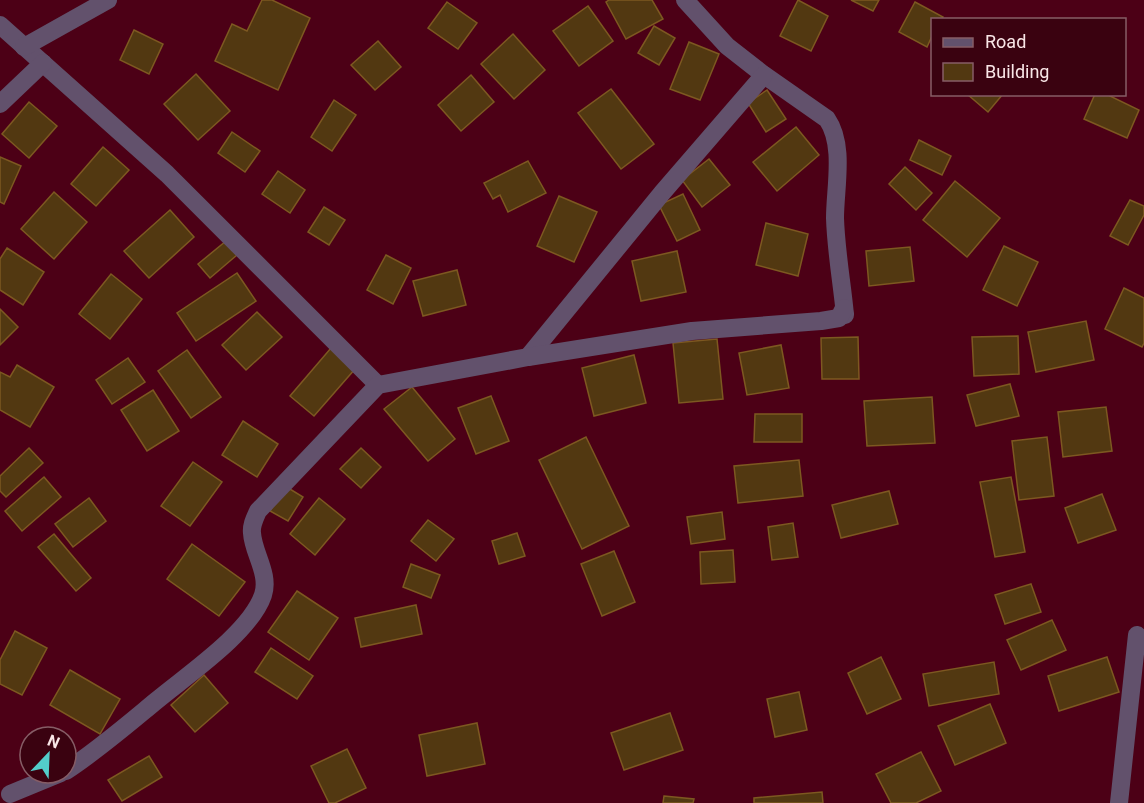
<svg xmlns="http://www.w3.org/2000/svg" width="1144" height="803" font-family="Roboto,sans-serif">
	<rect width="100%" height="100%" fill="#4c0016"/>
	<g fill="#523811" stroke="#7d5821" stroke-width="1.5">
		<polygon points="262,0 272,0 310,18 278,90 215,61 232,24 247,31"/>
		<polygon points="609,0 652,0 663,19 626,39 606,2"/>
		<polygon points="798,0 828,16 811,51 780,36"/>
		<polygon points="851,0 879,0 873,11"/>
		<polygon points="447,2 477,23 458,49 428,28"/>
		<polygon points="915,2 943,17 941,20 932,20 932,36 927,47 899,32"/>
		<polygon points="588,6 613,41 579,66 553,31"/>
		<polygon points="654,26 675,38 659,65 638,53"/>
		<polygon points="134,30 163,44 149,74 120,60"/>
		<polygon points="513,34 545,70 514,99 481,64"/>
		<polygon points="378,41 401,67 375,90 351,65"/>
		<polygon points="689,42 719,54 700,100 670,89"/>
		<polygon points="196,74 230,111 198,140 164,104"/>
		<polygon points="471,75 494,102 461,131 438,105"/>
		<polygon points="611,89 654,144 621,169 578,113"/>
		<polygon points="767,90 786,119 766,132 748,103"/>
		<polygon points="967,94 1003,94 988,112"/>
		<polygon points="1095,94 1106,94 1139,110 1127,138 1084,119"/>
		<polygon points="334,100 356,115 332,151 311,137"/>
		<polygon points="29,102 57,126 29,158 2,134"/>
		<polygon points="796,127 819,155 777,191 753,162"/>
		<polygon points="232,132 260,151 245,172 218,153"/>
		<polygon points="919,140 951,156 942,175 910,160"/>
		<polygon points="103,147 129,170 96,206 71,184"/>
		<polygon points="0,157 21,166 4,204 0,202"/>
		<polygon points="709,159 730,185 702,207 682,180"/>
		<polygon points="528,161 546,193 508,212 500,195 493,199 484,183"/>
		<polygon points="905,167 932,193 916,210 889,184"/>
		<polygon points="278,171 305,190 290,213 262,194"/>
		<polygon points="955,181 1000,218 967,257 923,220"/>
		<polygon points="54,192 87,222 54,259 21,229"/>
		<polygon points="683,194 700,230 677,241 659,205"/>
		<polygon points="559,196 597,212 574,262 537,246"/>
		<polygon points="1130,200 1144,206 1144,215 1128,245 1110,236"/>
		<polygon points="324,207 345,220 329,245 308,232"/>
		<polygon points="170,210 194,237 149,278 124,251"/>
		<polygon points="766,223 808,234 798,276 756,265"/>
		<polygon points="226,241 237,255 210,278 198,264"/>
		<polygon points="1004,246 1038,262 1017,306 983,290"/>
		<polygon points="910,247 914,281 869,286 866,251"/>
		<polygon points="7,248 44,272 23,305 0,290 0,259"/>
		<polygon points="677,251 686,292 641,301 632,261"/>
		<polygon points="386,255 411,268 393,304 367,290"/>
		<polygon points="457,270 466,305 423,316 413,281"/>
		<polygon points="237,273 256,301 196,341 177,313"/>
		<polygon points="111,274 142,299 110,339 79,314"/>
		<polygon points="1124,288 1144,298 1144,343 1142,347 1105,329"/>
		<polygon points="0,309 18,327 0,345"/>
		<polygon points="257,312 282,337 246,370 222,345"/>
		<polygon points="1086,321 1094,360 1036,372 1028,332"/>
		<polygon points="1018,336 1019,374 974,376 972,337"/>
		<polygon points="858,337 859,379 822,379 821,338"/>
		<polygon points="717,339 723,399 679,403 673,343"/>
		<polygon points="781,345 789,388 747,395 739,353"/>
		<polygon points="331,348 355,369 314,416 290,396"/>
		<polygon points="187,350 221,397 191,418 158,371"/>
		<polygon points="634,355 646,403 594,416 582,368"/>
		<polygon points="128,358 145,382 112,404 96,380"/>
		<polygon points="17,365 54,387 30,427 0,410 0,372 10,377"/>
		<polygon points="1010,384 1019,416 976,426 967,395"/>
		<polygon points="412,387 455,439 428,461 384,409"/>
		<polygon points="153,390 179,431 147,451 121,410"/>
		<polygon points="491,396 509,441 476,454 458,408"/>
		<polygon points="932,397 935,443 867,446 864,401"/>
		<polygon points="1106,407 1112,451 1063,457 1058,412"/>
		<polygon points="755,414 802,414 802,442 754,442"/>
		<polygon points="243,421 278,444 257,477 222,455"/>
		<polygon points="586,437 629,526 582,549 539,460"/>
		<polygon points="1047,437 1054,496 1019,500 1012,441"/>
		<polygon points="29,448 43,463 6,497 0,491 0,476"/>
		<polygon points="361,448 381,467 361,488 340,469"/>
		<polygon points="799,460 803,496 738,503 734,466"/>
		<polygon points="193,462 222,482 190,526 161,506"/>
		<polygon points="44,477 61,497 22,531 5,511"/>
		<polygon points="1011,477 1025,552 995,557 980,482"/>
		<polygon points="285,486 303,497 288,521 270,511"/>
		<polygon points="889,491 898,524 841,538 832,505"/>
		<polygon points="1102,494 1116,530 1078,543 1065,508"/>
		<polygon points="89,498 106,521 73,547 55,524"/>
		<polygon points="319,498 345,519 315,555 290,534"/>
		<polygon points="722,512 725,539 691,544 687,517"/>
		<polygon points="428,520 454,539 436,561 411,541"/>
		<polygon points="793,523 798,557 772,560 768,527"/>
		<polygon points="517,533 525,556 499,564 492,541"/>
		<polygon points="54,534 91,578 76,591 38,547"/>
		<polygon points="192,544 245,582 219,616 167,579"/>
		<polygon points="733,550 735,582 701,584 700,552"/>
		<polygon points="614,551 635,602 602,616 581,564"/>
		<polygon points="411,564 440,575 431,598 403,587"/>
		<polygon points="1031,584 1041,612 1005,624 995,595"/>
		<polygon points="297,591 338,618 309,660 268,632"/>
		<polygon points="416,605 422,634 361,647 355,618"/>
		<polygon points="1052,620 1066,650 1021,670 1007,640"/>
		<polygon points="15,631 47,648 22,695 0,684 0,660"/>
		<polygon points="271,648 313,676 297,699 255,672"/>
		<polygon points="881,657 901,699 867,714 848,673"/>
		<polygon points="1107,657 1119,692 1059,711 1048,676"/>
		<polygon points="994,662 999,694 929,706 923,674"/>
		<polygon points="70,670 120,699 100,734 50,705"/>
		<polygon points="204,675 228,703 195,732 171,705"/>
		<polygon points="799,692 807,730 775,737 767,699"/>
		<polygon points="990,704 1006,743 955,765 938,726"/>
		<polygon points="670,713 683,750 624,770 611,733"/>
		<polygon points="477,723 485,764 427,776 419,735"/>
		<polygon points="347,749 366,788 335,803 329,803 311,766"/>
		<polygon points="921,752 941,791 916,803 891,803 876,774"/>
		<polygon points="149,756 162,777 122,801 108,780"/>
		<polygon points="822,792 823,803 754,803 754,798"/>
		<polygon points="664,796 694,799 693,803 663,803"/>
	</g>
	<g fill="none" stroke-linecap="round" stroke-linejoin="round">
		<g stroke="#62516c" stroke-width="18">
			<path d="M685 0 727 46 764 75 827 119C845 145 835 188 835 218 836 251 842 283 845 315V313"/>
			<polyline points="0,25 167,174 378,385"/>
			<polyline points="24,47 108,0"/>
			<polyline points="0,104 43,63"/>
			<polyline points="528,357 662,193 764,75"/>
			<path d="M66 771C98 750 127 725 156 701 187 675 250 633 263 595 270 574 253 553 252 533 251 525 255 518 258 511L378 385 528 357 692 331 821 321 839 318 844 308"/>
			<polyline points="10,794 61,773"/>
			<polyline points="1119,803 1137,635"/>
		</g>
	</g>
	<rect x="931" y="18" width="195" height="78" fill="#3a0210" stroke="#865d66" stroke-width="1.5"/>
	<rect x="943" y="38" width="30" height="9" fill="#62516c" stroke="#865d66" stroke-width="1.5"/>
	<text x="985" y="48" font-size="18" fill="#f9e6e7">Road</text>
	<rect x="943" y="63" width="30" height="18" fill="#523811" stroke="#865d66" stroke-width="1.5"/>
	<text x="985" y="78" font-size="18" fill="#f9e6e7">Building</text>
	<g transform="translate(48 755) rotate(23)"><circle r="28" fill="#3a0210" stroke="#865d66" stroke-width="1.5"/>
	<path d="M0-4.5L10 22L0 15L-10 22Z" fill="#53cdca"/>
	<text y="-9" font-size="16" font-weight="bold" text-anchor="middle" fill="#f9e6e7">N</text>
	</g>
</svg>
